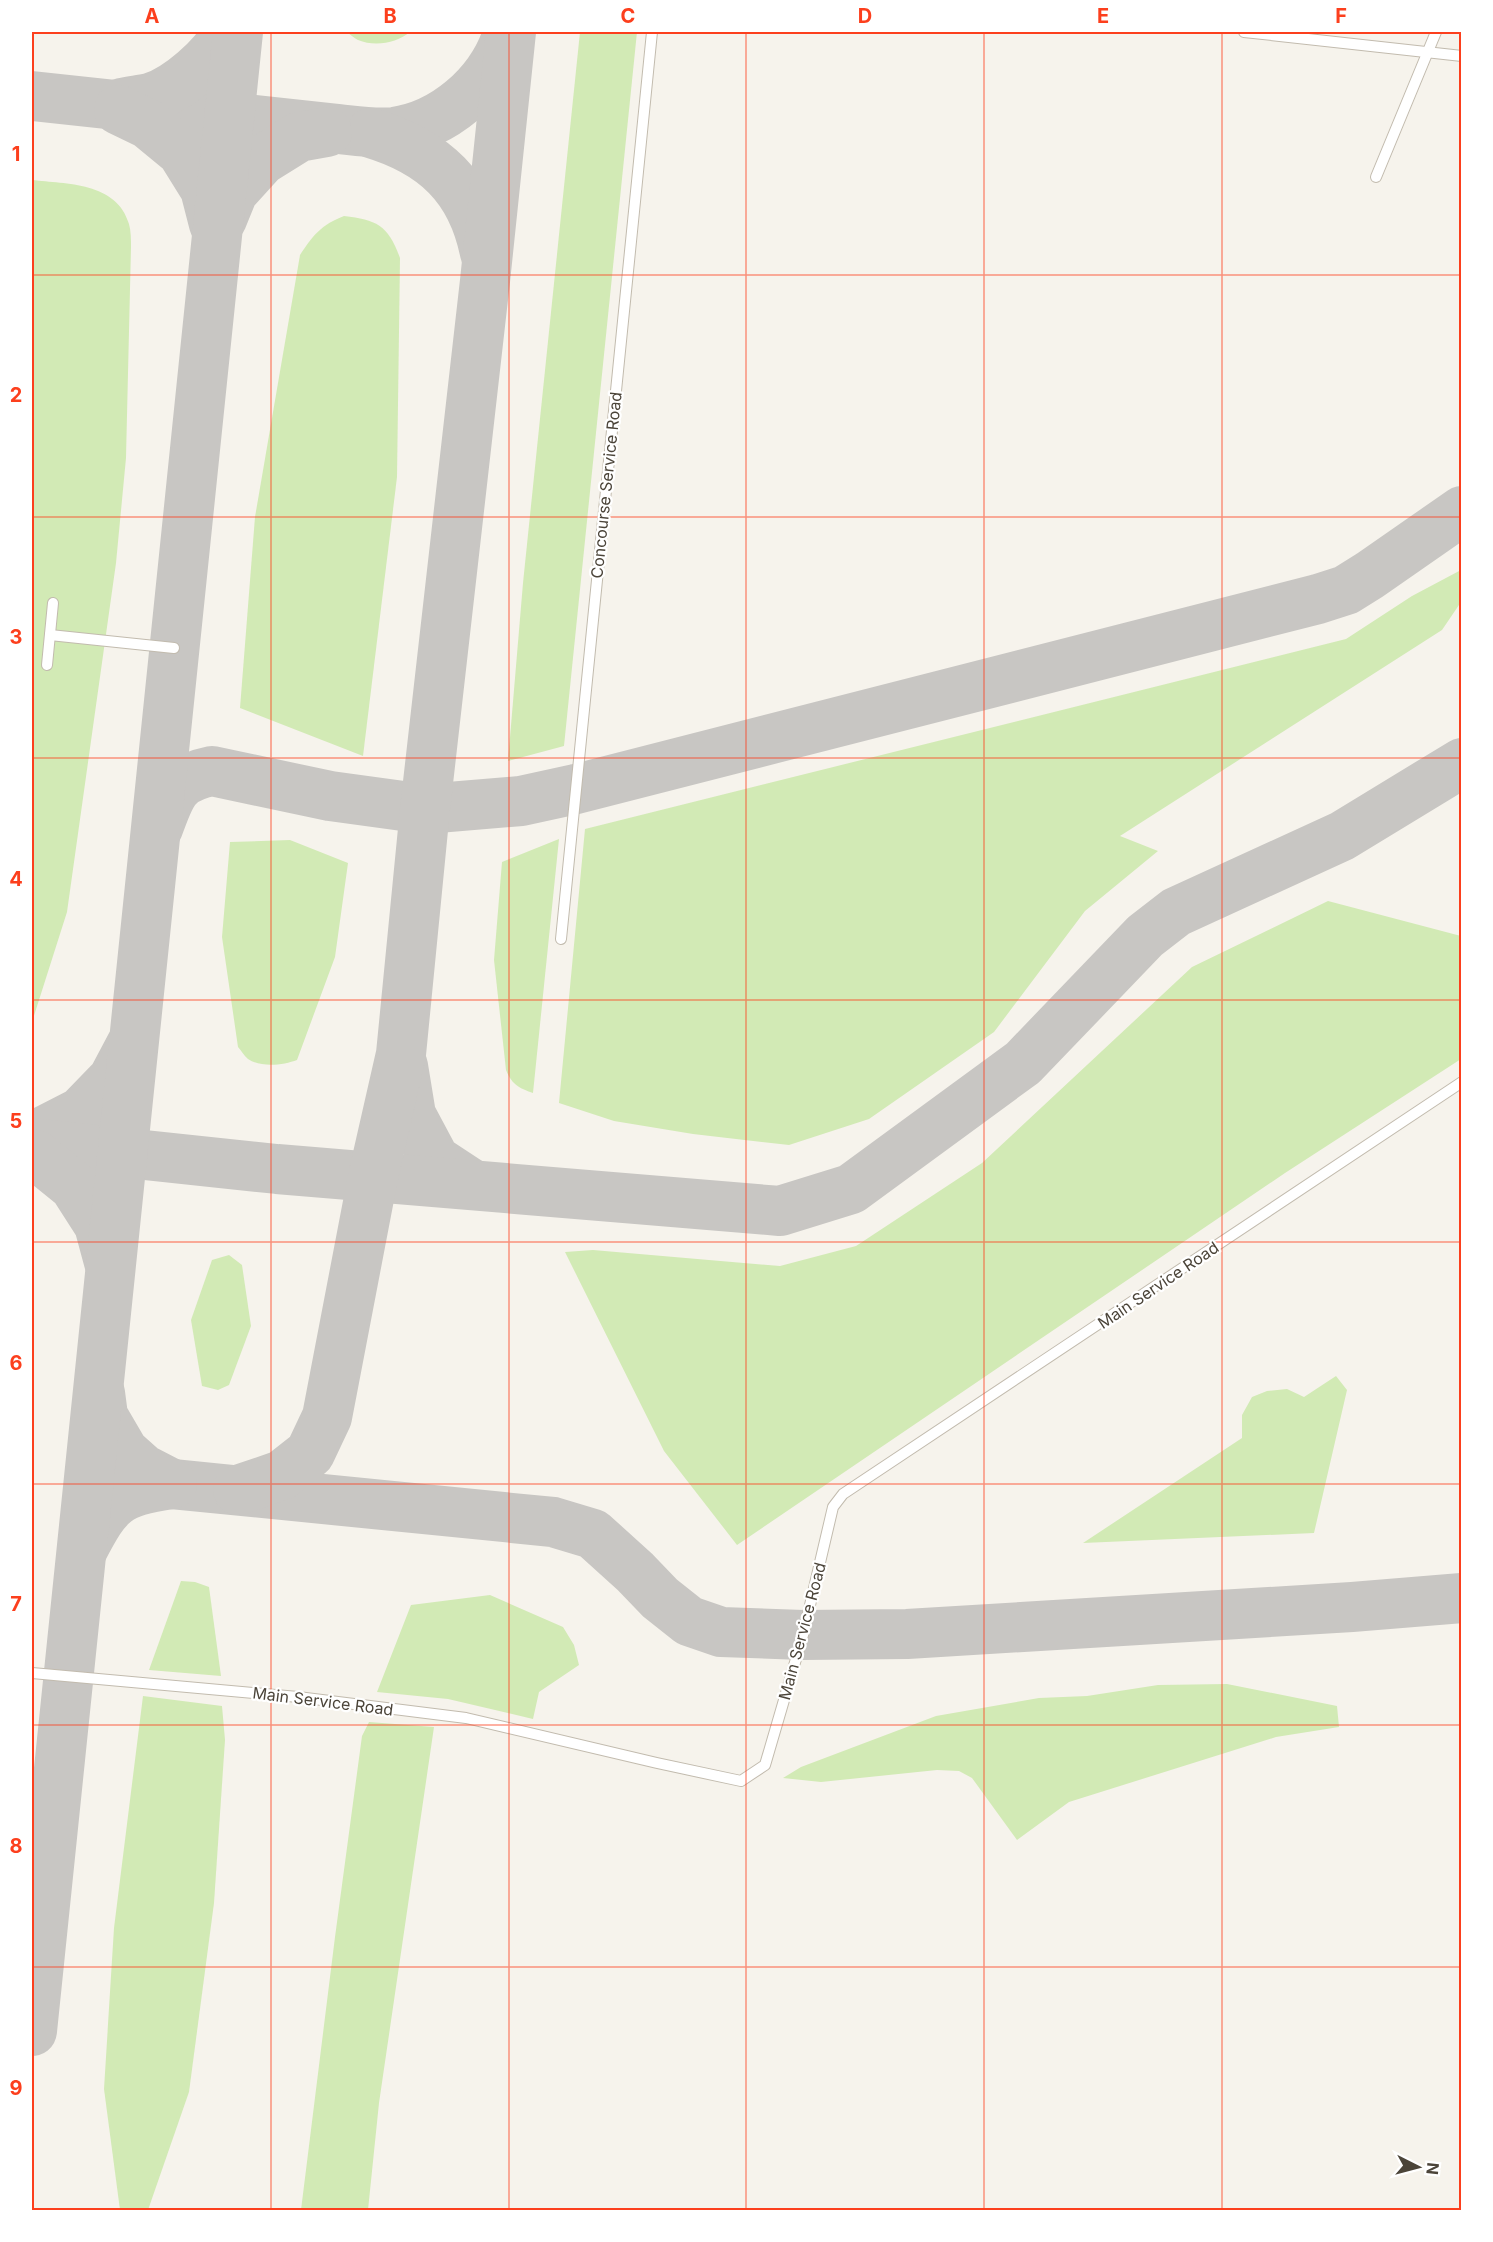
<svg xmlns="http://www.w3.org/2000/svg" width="1493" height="2242" font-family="Inter,sans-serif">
	<rect width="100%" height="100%" fill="#f6f3ec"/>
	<g fill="#d2eab5">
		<path d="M346 32H410C397 43 375 47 358 40 354 38 350 34 346 32Z"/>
		<polygon points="580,32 637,32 564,746 508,761 523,583"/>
		<path d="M32 180C66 184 117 182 129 224 131 231 131 240 131 247L126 458 116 563 67 912 32 1022Z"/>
		<path d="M344 216C377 220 388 225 400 258L397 477 363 756 240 708 255 517 300 255C313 235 321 225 344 216Z"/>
		<polygon points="1461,570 1461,602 1442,630 1120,836 1158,851 1085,911 994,1032 869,1119 789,1145 693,1134 614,1121 559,1103 585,829 1346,639 1412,596"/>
		<path d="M559 839 533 1093C519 1088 512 1085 506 1070L494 960 502 862Z"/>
		<path d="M290 840 348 863 335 957 297 1060C284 1065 261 1068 248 1059 244 1056 241 1050 238 1047L222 937 230 842Z"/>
		<polygon points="1328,901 1461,936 1461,1059 1285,1173 737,1545 664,1451 565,1252 593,1250 780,1266 856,1246 982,1163 1192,967"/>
		<polygon points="229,1255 242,1265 251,1326 229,1385 218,1390 202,1386 191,1320 212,1260"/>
		<polygon points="1336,1376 1347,1390 1314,1533 1083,1543 1242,1438 1242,1415 1252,1397 1267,1391 1287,1389 1304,1397"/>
		<polygon points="181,1581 195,1582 209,1587 221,1676 149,1670"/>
		<polygon points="490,1595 563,1627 574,1645 579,1665 539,1692 533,1719 448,1699 377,1692 411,1605"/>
		<polygon points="1227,1684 1337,1706 1339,1727 1276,1737 1069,1802 1017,1840 972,1778 959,1771 937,1770 821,1782 783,1778 801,1767 936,1716 1039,1698 1087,1696 1158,1685"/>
		<polygon points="143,1696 222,1706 225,1740 214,1903 189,2092 148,2210 120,2210 104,2089 114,1928"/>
		<polygon points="369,1722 434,1727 379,2103 368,2210 294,2210 301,2210 335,1937 362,1736"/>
	</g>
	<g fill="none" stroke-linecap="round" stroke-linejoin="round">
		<g stroke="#c8c6c3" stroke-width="50">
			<path d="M32 96 339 129C357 131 376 134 394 132 444 125 489 86 506 39"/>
			<path d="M122 103C131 101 141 100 150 98 177 90 215 57 227 32"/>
			<polyline points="119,110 148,124 182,152 205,189 214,224"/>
			<path d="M371 133C434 152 472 187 485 253"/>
			<polyline points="222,219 233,192 262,160 299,137 327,132"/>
			<path d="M158 828C171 794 173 779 212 771L330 796 425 809 521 801 576 789 1318 599 1346 590 1370 575 1462 511"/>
			<polyline points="403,1066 411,1115 435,1160 473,1185"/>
			<polyline points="32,1134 40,1133 81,1112 113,1079 131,1045"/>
			<polyline points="32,1143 277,1169 780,1211 851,1189 1023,1063 1145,936 1176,912 1342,836 1462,763"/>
			<polyline points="32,1154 37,1156 74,1186 99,1225 109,1262"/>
			<polyline points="172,1484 553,1522 593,1534 635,1572 660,1598 689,1621 721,1632 803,1635 907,1634 1352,1607 1462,1598"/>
			<polyline points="238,1490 282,1475 310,1453 327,1417 373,1177 401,1054 425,809 485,281 511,32"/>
			<path d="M82 1551C108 1501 116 1492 172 1484L143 1469 124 1452 103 1416 100 1393"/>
			<polyline points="32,2031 238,32"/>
		</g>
		<defs>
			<g id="service">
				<polyline points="1244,32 1462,56"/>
				<polyline points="1376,177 1436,32"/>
				<polyline points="50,635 174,648"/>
				<polyline points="47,665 53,603"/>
				<polyline points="561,939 652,32"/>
				<polyline points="32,1673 298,1697 466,1718 657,1763 741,1781 765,1765 803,1635 833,1507 843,1494 1462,1082"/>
			</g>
		</defs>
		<use href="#service" stroke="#c2bbae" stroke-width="12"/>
		<use href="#service" stroke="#fff" stroke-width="10"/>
	</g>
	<path fill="none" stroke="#fc3f1d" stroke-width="1.5" stroke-opacity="0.55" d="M271 32V2210M509 32V2210M746 32V2210M984 32V2210M1222 32V2210M32 275H1462M32 517H1462M32 758H1462M32 1000H1462M32 1242H1462M32 1484H1462M32 1725H1462M32 1967H1462"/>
	<g text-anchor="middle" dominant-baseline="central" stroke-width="4.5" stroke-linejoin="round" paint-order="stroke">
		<g font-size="16" fill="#4b4439" stroke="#fff">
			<text transform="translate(606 485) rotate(-84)">Concourse Service Road</text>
			<text transform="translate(1158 1285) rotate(-34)">Main Service Road</text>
			<text transform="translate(802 1631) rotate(-75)">Main Service Road</text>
			<text transform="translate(323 1701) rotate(7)">Main Service Road</text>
		</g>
	</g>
	<rect width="1493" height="2242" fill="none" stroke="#ffffff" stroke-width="66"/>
	<g transform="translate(1418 2167) rotate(96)" stroke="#ffffff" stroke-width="4.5" paint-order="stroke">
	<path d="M0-4.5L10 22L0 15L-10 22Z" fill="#4b4439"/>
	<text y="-9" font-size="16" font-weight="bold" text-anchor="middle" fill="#4b4439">N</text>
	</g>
	<rect x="33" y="33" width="1427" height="2176" fill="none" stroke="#fc3f1d" stroke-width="2"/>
	<g font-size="20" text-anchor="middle" font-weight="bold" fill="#fc3f1d">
		<text x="152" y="23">A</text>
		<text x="390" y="23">B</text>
		<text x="628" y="23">C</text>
		<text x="865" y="23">D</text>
		<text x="1103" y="23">E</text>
		<text x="1341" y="23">F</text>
		<text x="16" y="161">1</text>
		<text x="16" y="402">2</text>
		<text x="16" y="644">3</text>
		<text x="16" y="886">4</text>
		<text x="16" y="1128">5</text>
		<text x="16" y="1370">6</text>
		<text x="16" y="1611">7</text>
		<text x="16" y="1853">8</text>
		<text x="16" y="2095">9</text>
	</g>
</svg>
